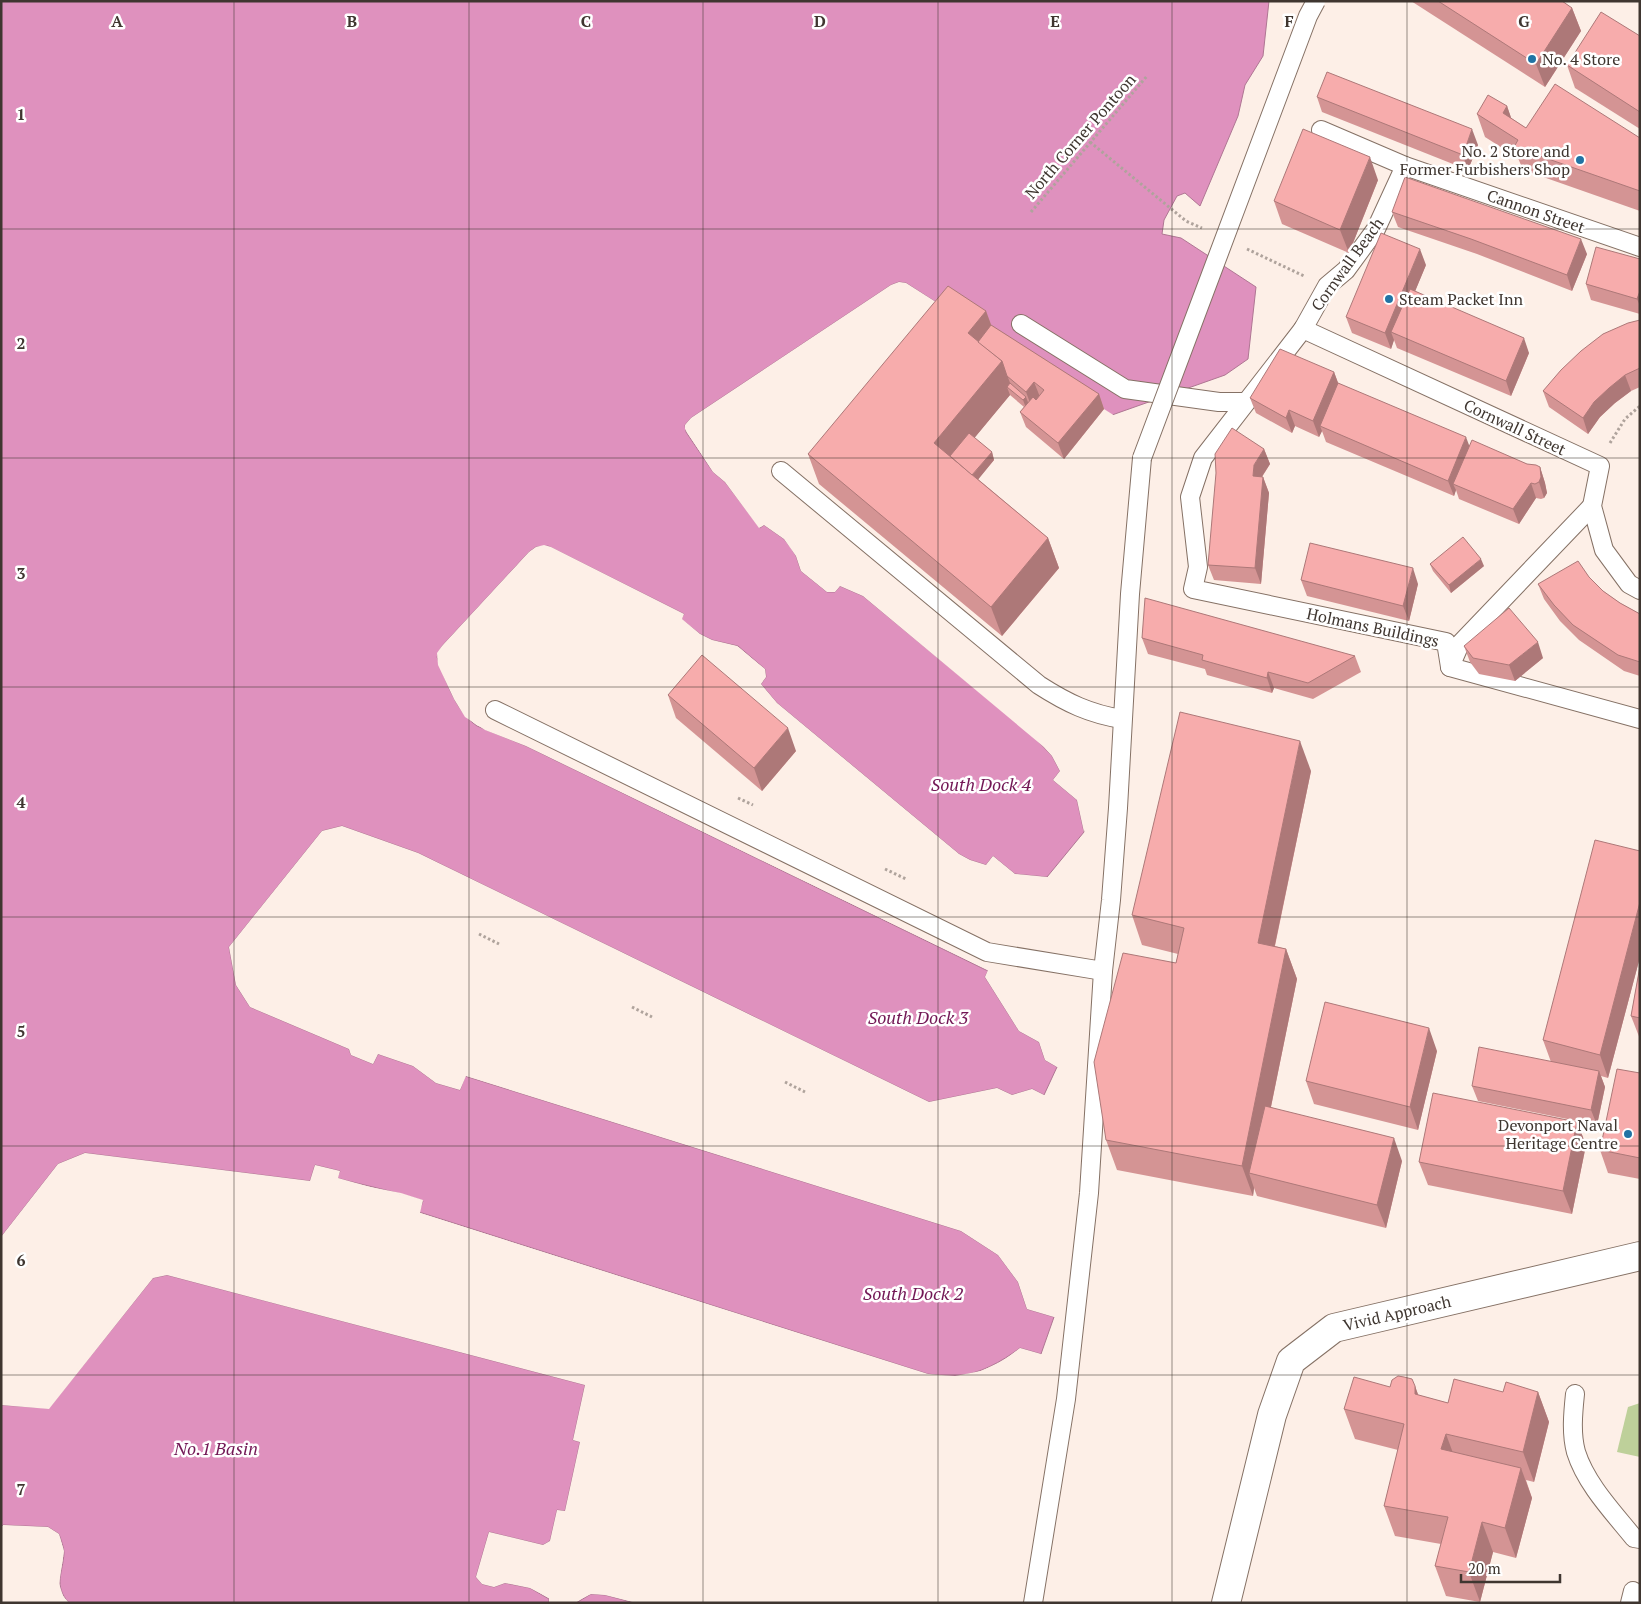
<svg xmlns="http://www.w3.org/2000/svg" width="1641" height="1604" font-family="'PT Serif',serif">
	<rect width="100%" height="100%" fill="#fdefe7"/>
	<polygon fill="#bed09a" points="1640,1403 1640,1457 1617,1452 1628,1407"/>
	<g fill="#df91be" stroke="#af7693">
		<path d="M1 1H1269L1263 56 1245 85 1238 116 1200 206 1185 193 1177 196 1164 220 1162 234 1181 238 1256 287 1248 359 1225 375 1112 415 906 283 899 282 891 285 691 418 685 425 686 432 713 472 725 482 760 528 764 525 784 539 791 548 796 556 801 571 827 592H835L840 586 863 596 1035 738 1052 756 1060 771 1053 780 1077 800 1084 832 1047 877 1015 874 993 856 986 865 970 860 959 854 777 703 761 684 766 677 765 669 738 646 712 640 700 634 681 619 684 614 548 546 536 547 529 552 442 646 437 657C446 681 455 711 477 726L526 746 988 971 985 977 1019 1031 1039 1042 1045 1060 1057 1067 1044 1095 1032 1089 1012 1095 997 1088 929 1102 418 853 342 826 322 831 229 947 236 985 250 1007 349 1049 351 1055 373 1064 378 1054 413 1066 436 1083 460 1090 465 1076 961 1231 998 1255 1018 1282 1027 1309 1054 1317 1041 1354 1020 1348C1001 1362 980 1374 956 1376 947 1377 937 1375 928 1374L419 1212 423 1201C395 1191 366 1186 337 1178L340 1171 315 1165 310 1181 85 1153 58 1164 1 1237Z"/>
		<path d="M167 1275 585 1385 573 1440 580 1442 565 1511 557 1510 550 1541 543 1545 489 1532 476 1577 482 1584 494 1587 505 1583 530 1588 549 1599V1603H69C53 1585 63 1573 64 1553 64 1547 61 1540 59 1534L48 1527 3 1525 1 1527V1405L49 1408 153 1278Z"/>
		<polygon points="591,1594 605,1595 635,1603 576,1603"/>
	</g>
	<g fill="#fdefe7">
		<polygon points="899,282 906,283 1115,416 1111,417 905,285 900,285 892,287 692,420 687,429 715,470 727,481 760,525 765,523 786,537 798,555 803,569 828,589 834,589 840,584 864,594 1045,745 1054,755 1063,771 1057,780 1079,799 1085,824 1084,832 1077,800 1053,780 1060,771 1052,756 1044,747 863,596 840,586 835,592 827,592 801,571 796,556 784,539 764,525 759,528 725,482 713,472 685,429 685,425 691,418 891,285"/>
		<polygon points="544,545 551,547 684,614 682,619 700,634 712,640 737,646 765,669 766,677 761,684 777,703 959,854 970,860 986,865 993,856 1015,874 1047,877 1048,880 1014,877 994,860 986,867 969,863 958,856 775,705 759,685 763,676 762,670 736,649 711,643 698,636 679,621 681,615 547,548 537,549 531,554 444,648 440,654 441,664 456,698 467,715 486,728 527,744 989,968 990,971 988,976 1020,1029 1041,1040 1047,1058 1057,1064 1057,1067 1045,1060 1039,1042 1019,1031 985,977 988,970 526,746 485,730 465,717 454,699 438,665 437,653 442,646 529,552 536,547"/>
		<polygon points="342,826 418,853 929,1102 997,1088 1012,1095 1032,1089 1044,1095 1045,1098 1031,1092 1012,1098 997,1091 928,1104 417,855 341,829 323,833 232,948 238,984 252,1005 350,1046 353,1053 372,1061 376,1052 379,1051 414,1063 438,1080 459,1087 463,1075 466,1074 962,1229 1000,1253 1020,1281 1029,1307 1054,1314 1054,1317 1027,1309 1018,1282 998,1255 961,1231 466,1076 460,1090 436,1083 413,1066 378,1054 373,1064 351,1055 349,1049 250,1007 236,985 229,947 322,831"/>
		<polygon points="85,1153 310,1181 315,1165 340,1171 338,1178 370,1187 401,1193 423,1200 420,1213 928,1374 955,1376 981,1371 1003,1361 1020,1348 1041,1354 1040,1357 1021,1351 1004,1363 981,1373 955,1379 927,1376 419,1215 417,1212 420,1202 401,1195 369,1190 337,1181 335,1178 337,1172 317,1168 312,1182 310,1183 85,1155 60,1166 1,1240 1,1237 58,1164"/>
		<polygon points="167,1273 587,1383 588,1385 576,1438 582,1440 583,1442 567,1512 565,1514 559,1513 552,1542 543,1547 491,1535 479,1577 483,1582 494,1584 505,1580 530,1585 551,1597 552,1603 549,1603 549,1598 530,1588 505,1583 494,1587 482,1584 476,1577 489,1532 543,1545 550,1541 557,1510 565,1511 580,1442 573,1440 585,1385 167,1275 153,1278 49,1409 1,1405 1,1403 48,1406 151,1277"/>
		<polygon points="3,1525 48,1527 59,1534 64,1551 59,1584 63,1596 69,1603 65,1603 61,1597 57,1585 62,1551 57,1535 47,1529 4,1528 1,1529"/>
		<polygon points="591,1592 605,1593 635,1600 637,1603 605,1595 591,1594 573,1603 575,1599"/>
	</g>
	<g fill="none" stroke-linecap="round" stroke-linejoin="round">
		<defs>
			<g id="service">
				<polyline points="1321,130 1405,166 1640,247"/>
				<polyline points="1405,166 1376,229 1346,270 1327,286 1303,329 1203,458 1190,497 1198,567 1193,589 1446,642 1450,667 1640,719"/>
				<polyline points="1021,324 1125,389 1219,402 1246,402"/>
				<polyline points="1303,329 1600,466 1592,506 1604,550 1629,584 1640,590"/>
				<path d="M781 471 1039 685C1067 703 1090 714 1122 719"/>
				<polyline points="1450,667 1460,644 1592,506"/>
				<polyline points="495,710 987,952 1103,971"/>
				<path d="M1575 1394C1573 1413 1571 1434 1576 1452 1586 1484 1613 1512 1634 1538L1640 1539"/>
				<polyline points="1033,1603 1066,1399 1089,1193 1103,971 1111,900 1118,808 1130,594 1142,458"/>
				<polyline points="1630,1603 1633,1591"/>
			</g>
			<polyline id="minor" points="1226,1603 1272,1415 1291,1361 1334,1328 1640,1256"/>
		</defs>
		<use href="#service" stroke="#857165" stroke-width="20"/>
		<use href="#minor" stroke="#857165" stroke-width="30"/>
		<g stroke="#afa39c" stroke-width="3" stroke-dasharray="2.5 2.5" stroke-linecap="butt">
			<polyline points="1090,142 1186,221 1202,228"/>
			<polyline points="1031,212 1147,76"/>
			<polyline points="1247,249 1304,276"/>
			<polyline points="1610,443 1625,419 1640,406"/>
			<polyline points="738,798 753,805"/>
			<polyline points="885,869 906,879"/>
			<polyline points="479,934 499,944"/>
			<polyline points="632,1007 652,1017"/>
			<polyline points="785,1082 805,1092"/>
		</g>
		<use href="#service" stroke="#fff" stroke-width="18"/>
		<use href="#minor" stroke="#fff" stroke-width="28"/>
		<defs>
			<polyline id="service-bridge" points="1142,458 1308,16 1316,1"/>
		</defs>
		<use href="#service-bridge" stroke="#857165" stroke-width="20" stroke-linecap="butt"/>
		<use href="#service-bridge" stroke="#fff" stroke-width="18"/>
	</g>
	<g fill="#d49494">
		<polygon points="1411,1 1562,1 1572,8 1581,31 1545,87"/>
		<polygon points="1640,36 1640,129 1575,88 1567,65"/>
		<polygon points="1317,97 1478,145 1468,170 1322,112"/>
		<polygon points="1507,106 1511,118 1526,128 1640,138 1640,211 1523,170 1518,158 1485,137 1477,114"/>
		<polygon points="1378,180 1349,253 1282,224 1274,201"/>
		<polygon points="1392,212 1587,254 1572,291 1477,254 1398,227"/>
		<polygon points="1640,259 1640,314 1591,300 1586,284"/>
		<polygon points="1426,265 1415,291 1529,353 1511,396 1397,348 1394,340 1391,349 1352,333 1346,317"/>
		<polygon points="986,311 991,325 1099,394 1104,409 1064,459 1026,427 1020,412 1024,407 1010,395 974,438 992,452 994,460 978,479 1048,538 1059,568 1002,636 819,484 808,454"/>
		<polygon points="1640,320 1640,387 1631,391 1615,403 1600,417 1588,434 1549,407 1543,391"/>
		<polygon points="1334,372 1338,383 1469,446 1527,464 1540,467 1545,483 1547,493 1544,498 1541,499 1536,498 1519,524 1459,499 1456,490 1454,496 1326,442 1322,431 1319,437 1295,426 1292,433 1256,413 1250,398"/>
		<polygon points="1264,449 1270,464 1262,477 1263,477 1269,493 1261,584 1214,580 1208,565"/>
		<polygon points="1430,564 1484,566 1451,593 1433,571"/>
		<polygon points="1589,577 1603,591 1620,603 1640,614 1640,676 1624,671 1579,640 1560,621 1544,599 1538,584"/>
		<polygon points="1301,580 1418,584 1409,621 1307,596"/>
		<polygon points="1142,638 1355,656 1361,672 1313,699 1274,688 1272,693 1207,675 1205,669 1148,654"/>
		<polygon points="1464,646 1543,658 1515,681 1479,674 1470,662"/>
		<polygon points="668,695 796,751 762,791 676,718"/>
		<polygon points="1311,771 1275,946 1286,949 1297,979 1271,1107 1402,1161 1386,1228 1257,1196 1254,1188 1253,1196 1117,1170 1106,1140 1176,963 1178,954 1142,945 1132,915"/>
		<polygon points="1640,851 1640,957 1608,1078 1601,1076 1605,1087 1597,1125 1478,1101 1472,1086 1551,1062 1543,1040"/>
		<polygon points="1640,966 1640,1039 1631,1016"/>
		<polygon points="1437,1051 1418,1130 1314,1104 1306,1081"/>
		<polygon points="1640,1073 1640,1179 1608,1173 1600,1150"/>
		<polygon points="1577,1122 1586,1145 1572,1214 1428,1185 1419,1162"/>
		<polygon points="1415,1386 1418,1395 1448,1403 1503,1392 1538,1392 1549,1422 1534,1482 1526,1480 1532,1498 1516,1558 1493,1552 1480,1602 1446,1596 1435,1566 1441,1544 1395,1536 1384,1506 1398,1450 1355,1439 1344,1409"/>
	</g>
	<g fill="#ad7878">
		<polygon points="1572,8 1581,31 1545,87 1536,64"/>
		<polygon points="1507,106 1515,129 1511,136 1503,113"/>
		<polygon points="1472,129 1478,145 1468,170 1463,155"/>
		<polygon points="1370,157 1378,180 1349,253 1340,230"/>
		<polygon points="1581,239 1587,254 1572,291 1567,275"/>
		<polygon points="1420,249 1426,265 1397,335 1391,332 1394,340 1391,349 1385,333"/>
		<polygon points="1640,291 1640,306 1637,299"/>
		<polygon points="986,311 997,341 984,357 968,333"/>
		<polygon points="1524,338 1529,353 1511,396 1506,381"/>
		<polygon points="1002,361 1013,391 1007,387 1010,395 948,470 934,443"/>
		<polygon points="1334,372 1340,388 1320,426 1322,431 1319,437 1313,421"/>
		<polygon points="1625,375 1631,391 1615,403 1600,417 1588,434 1583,418 1594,402 1609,388"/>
		<polygon points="1034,382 1040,397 1032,408 1026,392"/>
		<polygon points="1099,394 1104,409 1064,459 1058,443"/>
		<polygon points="1026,397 1029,405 1026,408 1023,400"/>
		<polygon points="1289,410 1295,426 1292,433 1286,418"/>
		<polygon points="1466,437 1472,453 1453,484 1456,490 1454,496 1448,481"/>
		<polygon points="1264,449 1270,464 1259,481 1253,476 1254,465"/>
		<polygon points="992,452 994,460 968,492 965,484"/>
		<polygon points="1540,467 1545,483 1547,493 1544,498 1539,482"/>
		<polygon points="1263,477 1269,493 1261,584 1255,568"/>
		<polygon points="1531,483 1536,498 1519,524 1513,509"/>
		<polygon points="1048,538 1059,568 1002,636 991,607"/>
		<polygon points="1481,559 1484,566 1451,593 1449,585"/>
		<polygon points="1413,568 1418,584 1409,621 1403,606"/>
		<polygon points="1538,642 1543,658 1515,681 1509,665"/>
		<polygon points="1268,672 1274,688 1272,693 1267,678"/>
		<polygon points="788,728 796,751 762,791 754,768"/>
		<polygon points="1300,741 1311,771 1269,973 1258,943"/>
		<polygon points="1640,902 1640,957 1608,1078 1600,1055"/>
		<polygon points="1286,949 1297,979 1257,1175 1249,1173 1254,1188 1253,1196 1242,1166"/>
		<polygon points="1429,1028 1437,1051 1418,1130 1410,1107"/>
		<polygon points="1599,1071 1605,1087 1597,1125 1591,1110"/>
		<polygon points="1577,1122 1586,1145 1572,1214 1563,1191"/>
		<polygon points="1394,1138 1402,1161 1386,1228 1377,1205"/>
		<polygon points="1415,1386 1426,1416 1415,1394"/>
		<polygon points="1538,1392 1549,1422 1534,1482 1523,1452"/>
		<polygon points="1446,1434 1457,1464 1441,1449"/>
		<polygon points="1521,1468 1532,1498 1516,1558 1505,1528"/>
		<polygon points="1482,1522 1493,1552 1480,1602 1469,1572"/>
	</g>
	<g fill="#f7acac" stroke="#ad7878">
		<polygon points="1438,1 1562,1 1572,8 1536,64"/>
		<polygon points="1601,12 1640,36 1640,112 1567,65"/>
		<polygon points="1327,72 1472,129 1463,155 1317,97"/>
		<polygon points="1555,84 1640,138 1640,191 1514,147 1518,140 1477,114 1488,95 1507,106 1503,113 1526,128"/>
		<polygon points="1303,129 1370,157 1340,230 1274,201"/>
		<polygon points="1405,177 1581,239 1567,275 1471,239 1392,212"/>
		<polygon points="1381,233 1420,249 1385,333 1346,317"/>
		<polygon points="1596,247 1640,259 1640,291 1637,299 1586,284"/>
		<polygon points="948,286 986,311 968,333 1002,361 934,443 1048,538 991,607 808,454"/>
		<polygon points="1410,289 1524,338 1506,381 1391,332"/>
		<polygon points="1640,320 1640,368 1625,375 1609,388 1594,402 1583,418 1543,391 1561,370 1581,351 1603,334 1628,323"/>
		<polygon points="991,325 1099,394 1058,443 1020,412 1033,397 1036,400 1044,390 1034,382 1026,392 1007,376 1002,361 978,342"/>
		<polygon points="1280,349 1334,372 1313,421 1289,410 1286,418 1250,398"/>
		<polygon points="1010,383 1026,397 1023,400 1007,387"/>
		<polygon points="1338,383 1466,437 1448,481 1320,426"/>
		<polygon points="1232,428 1264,449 1254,465 1253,476 1263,477 1255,568 1208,565 1216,473 1215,454"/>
		<polygon points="969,433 992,452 972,475 950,456"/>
		<polygon points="1472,440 1527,464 1536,465 1540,467 1541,477 1539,482 1535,484 1531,483 1513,509 1453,484"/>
		<polygon points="1463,537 1481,559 1449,585 1430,564"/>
		<polygon points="1310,543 1413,568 1403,606 1301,580"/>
		<polygon points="1578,561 1589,577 1603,591 1620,603 1640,614 1640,662 1618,655 1573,625 1554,605 1538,584"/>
		<polygon points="1145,598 1355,656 1308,683 1268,672 1267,678 1202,660 1203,655 1142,638"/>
		<polygon points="1509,608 1538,642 1509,665 1473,658 1464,646"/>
		<polygon points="702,655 788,728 754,768 668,695"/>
		<polygon points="1180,712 1300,741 1258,943 1286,949 1242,1166 1106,1140 1094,1062 1123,953 1176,963 1184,928 1132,915"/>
		<polygon points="1595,840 1640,851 1640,902 1600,1055 1543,1040"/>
		<polygon points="1640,966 1640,1018 1631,1016"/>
		<polygon points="1325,1002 1429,1028 1410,1107 1306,1081"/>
		<polygon points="1479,1047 1599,1071 1591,1110 1472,1086"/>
		<polygon points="1617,1069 1640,1073 1640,1158 1600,1150"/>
		<polygon points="1433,1093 1577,1122 1563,1191 1419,1162"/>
		<polygon points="1265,1106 1394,1138 1377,1205 1249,1173"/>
		<polygon points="1398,1376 1404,1377 1412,1379 1415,1386 1415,1394 1448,1403 1454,1379 1503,1392 1506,1382 1538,1392 1523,1452 1446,1434 1441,1449 1521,1468 1505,1528 1482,1522 1469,1572 1435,1566 1448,1517 1384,1506 1404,1424 1344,1409 1354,1377 1390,1387 1392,1380"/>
	</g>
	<path fill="none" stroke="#3f3630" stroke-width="1" stroke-opacity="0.55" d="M234 1V1603M469 1V1603M703 1V1603M938 1V1603M1172 1V1603M1407 1V1603M1 229H1640M1 458H1640M1 687H1640M1 917H1640M1 1146H1640M1 1375H1640"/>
	<g fill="#2173a4" stroke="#fff" stroke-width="2">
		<circle cx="1532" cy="59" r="5"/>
		<circle cx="1580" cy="160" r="5"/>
		<circle cx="1389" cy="299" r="5"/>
		<circle cx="1628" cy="1134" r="5"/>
	</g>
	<g text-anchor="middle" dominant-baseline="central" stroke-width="5" stroke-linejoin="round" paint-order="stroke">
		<g font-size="16" fill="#3f3630" stroke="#fff" text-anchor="start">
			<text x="1542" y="59">No. 4 Store</text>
			<text x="1570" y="151" text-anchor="end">No. 2 Store and<tspan x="1570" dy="18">Former Furbishers Shop</tspan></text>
			<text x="1399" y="299">Steam Packet Inn</text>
			<text x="1618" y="1125" text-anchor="end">Devonport Naval<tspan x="1618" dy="18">Heritage Centre</tspan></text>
		</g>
		<g font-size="16" fill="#3f3630" stroke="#fff">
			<text transform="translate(1080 136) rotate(-49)">North Corner Pontoon</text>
			<text transform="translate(1536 211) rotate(19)">Cannon Street</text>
			<text transform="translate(1347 264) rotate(-54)">Cornwall Beach</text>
			<text transform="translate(1515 427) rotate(25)">Cornwall Street</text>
			<text transform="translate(1373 627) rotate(12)">Holmans Buildings</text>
			<text transform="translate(1397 1313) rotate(-13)">Vivid Approach</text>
		</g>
		<g font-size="18" font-style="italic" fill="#721755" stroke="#fff">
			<text x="981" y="784">South Dock 4</text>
			<text x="918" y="1017">South Dock 3</text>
			<text x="913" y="1293">South Dock 2</text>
			<text x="216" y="1448">No.1 Basin</text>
		</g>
	</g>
	<g font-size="16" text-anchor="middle" font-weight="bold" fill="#3f3630" stroke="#fff" stroke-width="5" stroke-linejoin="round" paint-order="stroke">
		<text x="117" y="27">A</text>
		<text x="352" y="27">B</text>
		<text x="586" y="27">C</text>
		<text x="820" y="27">D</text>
		<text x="1055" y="27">E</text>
		<text x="1289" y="27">F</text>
		<text x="1524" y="27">G</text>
		<text x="21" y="120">1</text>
		<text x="21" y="349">2</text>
		<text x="21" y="579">3</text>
		<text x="21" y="808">4</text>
		<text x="21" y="1037">5</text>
		<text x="21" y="1266">6</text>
		<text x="21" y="1495">7</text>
	</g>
	<rect width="1641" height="1604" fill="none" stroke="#3f3630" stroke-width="5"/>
	<path d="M1461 1574v8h99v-8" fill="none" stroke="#3f3630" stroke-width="2.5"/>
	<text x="1468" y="1574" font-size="15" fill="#3f3630" stroke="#ffffff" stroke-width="4" paint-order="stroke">20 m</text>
</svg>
